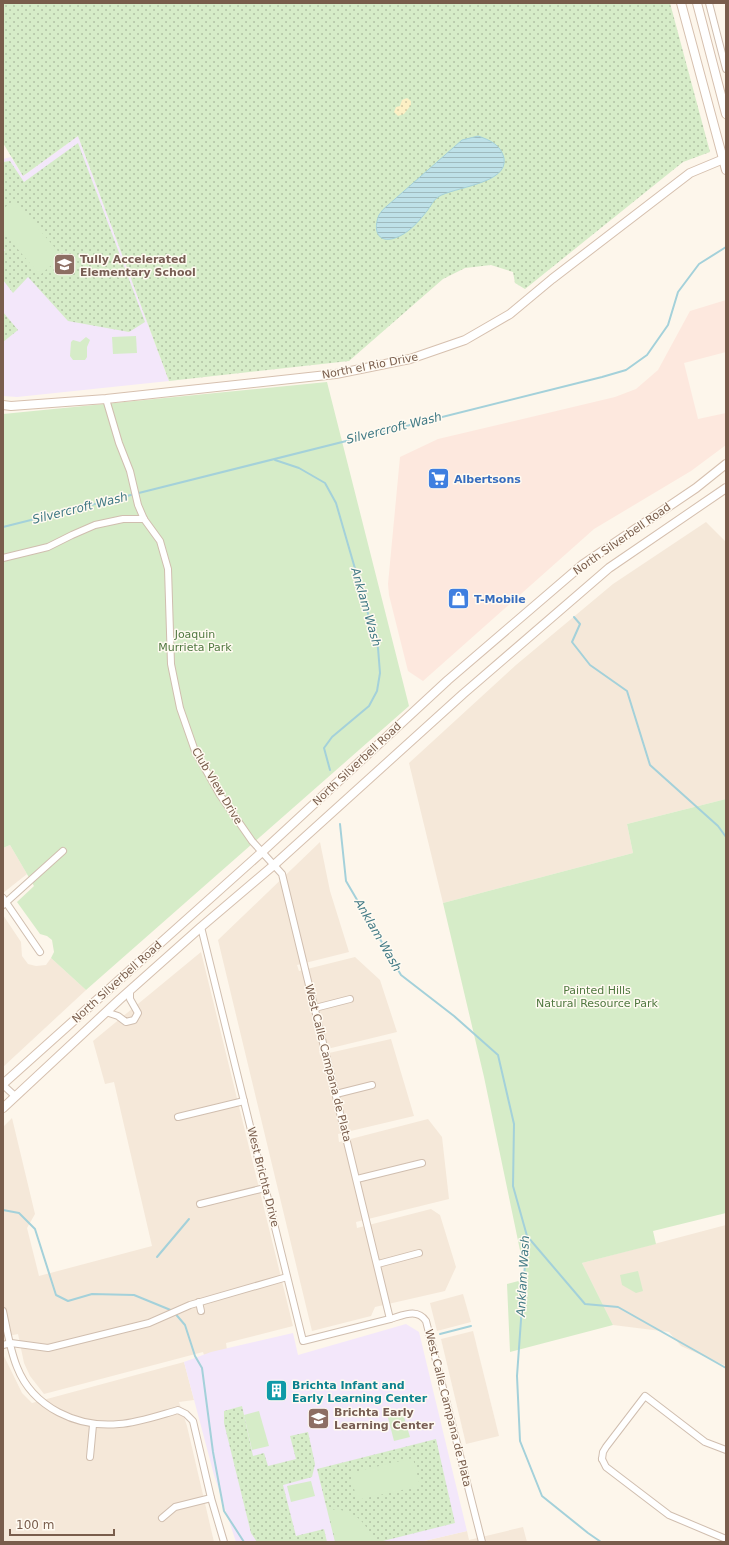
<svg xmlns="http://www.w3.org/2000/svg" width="729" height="1545" font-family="'DejaVu Sans',sans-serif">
	<defs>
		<pattern id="grass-dots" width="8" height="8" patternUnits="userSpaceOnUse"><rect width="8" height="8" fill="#d6ecc8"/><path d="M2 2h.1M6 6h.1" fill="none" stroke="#b2c2a5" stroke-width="1.8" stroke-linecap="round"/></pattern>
		<pattern id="sand-dots" width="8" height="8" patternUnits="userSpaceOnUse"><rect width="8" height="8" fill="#fcf0c5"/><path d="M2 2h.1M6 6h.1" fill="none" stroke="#d1c6a2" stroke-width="1.8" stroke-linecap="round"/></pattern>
		<pattern id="water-rules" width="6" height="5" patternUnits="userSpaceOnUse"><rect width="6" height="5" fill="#bee1e8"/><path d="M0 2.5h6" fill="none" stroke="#9fbabe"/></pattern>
	</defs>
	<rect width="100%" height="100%" fill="#fdf6eb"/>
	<g fill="#f5e8d9">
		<polygon points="706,522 726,542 726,799 627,824 633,853 443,903 409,763 516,665 613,584"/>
		<polygon points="320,842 330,891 349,952 297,965 299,971 355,957 380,980 397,1032 319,1051 320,1055 391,1039 414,1116 338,1134 339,1142 428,1119 442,1137 449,1199 356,1222 357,1228 431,1209 440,1215 456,1267 445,1291 375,1307 371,1316 312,1331 218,940"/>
		<polygon points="10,845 27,874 3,893 3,848"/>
		<polygon points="3,915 21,942 22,956 28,964 36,966 46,965 51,958 86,990 3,1067"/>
		<polygon points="201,952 293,1326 226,1343 227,1350 204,1355 203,1352 44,1394 30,1376 24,1363 18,1334 3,1337 3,1127 12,1118 35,1214 27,1228 39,1276 152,1246 114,1082 105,1084 93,1041"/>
		<polygon points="726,1225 726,1366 681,1346 669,1332 613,1325 582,1263"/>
		<polygon points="463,1294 471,1322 437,1331 430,1303"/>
		<polygon points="473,1331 499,1436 466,1444 441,1339"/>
		<polygon points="3,1354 22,1393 32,1403 184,1362 194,1400 179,1402 187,1426 214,1542 3,1542"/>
		<polygon points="523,1527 527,1542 420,1542 467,1531 469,1540"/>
	</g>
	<polygon fill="#fde8de" points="726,300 726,352 684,363 698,419 726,413 726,445 691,471 594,529 423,681 408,671 389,595 388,584 400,457 438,439 615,397 636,389 658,370 690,311"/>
	<g fill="#f3e7fa">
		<polygon points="78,136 169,381 17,397 3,396 3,159 11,157 23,176"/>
		<polygon points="406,1324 419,1332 467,1531 420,1542 236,1542 214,1475 184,1362 211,1352 293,1333 298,1355"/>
	</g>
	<g fill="url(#grass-dots)">
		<polygon points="3,3 670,3 710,152 683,162 525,289 515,283 513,272 491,265 465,268 443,279 349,361 169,381 78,136 23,176 3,143"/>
		<polygon points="78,143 145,322 129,332 68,321 28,277 13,293 3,280 3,252 5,250 3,248 3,162 10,161 24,182"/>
		<polygon points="3,312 18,330 3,342"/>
		<polygon points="242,1406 253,1456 264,1453 268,1466 296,1459 290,1436 308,1432 315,1464 312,1477 283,1485 296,1536 324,1529 327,1542 257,1542 251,1533 224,1423 224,1411"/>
		<polygon points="436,1439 455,1523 379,1542 335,1542 317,1469"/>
	</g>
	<polygon fill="url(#sand-dots)" points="407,98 411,101 411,105 404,114 398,116 394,112 396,107 400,106 402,100"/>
	<g fill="#d6ecc8">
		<polygon points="14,200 62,256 40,275 3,232 3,209"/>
		<polygon points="136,336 137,353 113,354 112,337"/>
		<polygon points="86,337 90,340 87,347 87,357 85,360 73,360 70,356 71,342 73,340 80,342"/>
		<polygon points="327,382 409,706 86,990 51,958 54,952 52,940 47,936 40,934 17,902 34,886 10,845 3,848 3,414"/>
		<polygon points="726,799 726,1213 653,1231 656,1244 582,1263 613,1325 510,1352 507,1284 526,1279 484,1077 443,903 633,853 627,824"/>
		<polygon points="638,1271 643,1291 636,1293 622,1285 620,1275"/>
		<polygon points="402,1410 410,1437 394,1441 387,1414"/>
		<polygon points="259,1411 269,1446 252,1450 244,1415"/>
		<polygon points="413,1458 420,1486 357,1500 350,1473"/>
		<polygon points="311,1481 315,1496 291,1502 287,1486"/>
		<path d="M336 1509C356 1512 367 1523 373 1542H336L328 1511Z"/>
	</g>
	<path fill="url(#water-rules)" stroke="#a4d1da" d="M478 136C490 140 501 145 504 158 509 184 453 187 438 197 433 200 431 206 427 211 419 221 408 234 395 238 377 244 373 229 379 215 381 212 384 208 387 206L462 140Z"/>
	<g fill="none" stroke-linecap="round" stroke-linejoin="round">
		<g stroke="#a4d1da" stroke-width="2">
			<polyline points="275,460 299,468 325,483 336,503 378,648 380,673 377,691 369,706 332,737 324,748 330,770"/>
			<polyline points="3,527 602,377 626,370 647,355 668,325 678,292 699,264 726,247"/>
			<polyline points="574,617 580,624 572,642 590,665 627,691 650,765 718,826 726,837"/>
			<polyline points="340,824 346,881 401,975 454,1016 498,1055 514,1124 513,1186 527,1236 517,1376 520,1441 542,1496 588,1533 601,1542"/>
			<polyline points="3,1210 19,1213 35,1229 56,1295 68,1301 92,1294 134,1295 173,1311 185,1325 195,1356 202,1368 213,1452 224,1511 244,1542"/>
			<polyline points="527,1236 585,1304 618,1307 726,1368"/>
			<polyline points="157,1257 189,1219"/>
			<polyline points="440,1334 471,1326"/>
		</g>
		<defs>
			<g id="street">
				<polyline points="709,3 726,69"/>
				<path d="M106 399 119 443 130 471 138 505 144 519 160 541 168 569 171 664 180 708 195 751 220 795 252 841 282 874 390 1319C404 1315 417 1308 426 1321L482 1542"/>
				<polyline points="3,558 48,547 72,535 95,525 123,519 144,519"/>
				<polyline points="3,898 40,952"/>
				<polyline points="3,905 63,851"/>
				<polyline points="201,927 303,1341 390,1319"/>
				<polyline points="315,1008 350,999"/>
				<polyline points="106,1012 118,1016 126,1022 134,1020 138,1013 130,999 130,990"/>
				<polyline points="3,1085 15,1096"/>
				<polyline points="336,1094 372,1085"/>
				<polyline points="178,1117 244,1101"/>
				<polyline points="357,1179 422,1163"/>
				<polyline points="200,1204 265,1188"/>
				<polyline points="378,1264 419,1253"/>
				<polyline points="199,1302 201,1311"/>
				<path d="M3 1311C7 1330 10 1350 17 1367 33 1408 78 1428 119 1424 137 1423 160 1415 178 1410L186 1414 193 1421 211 1498 224 1542"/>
				<polyline points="3,1345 11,1343 48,1348 149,1323 190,1305 287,1277"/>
				<polyline points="90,1457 93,1425"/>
				<polyline points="602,1459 603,1452 606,1447 645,1396 705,1442 726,1450"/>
				<polyline points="602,1459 606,1467 669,1515 726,1539"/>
				<polyline points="162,1518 175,1507 211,1498"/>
			</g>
			<g id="secondary">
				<polyline points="681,3 726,170"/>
				<polyline points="697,3 726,114"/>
				<polyline points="3,405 11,406 106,399 336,374 410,359 465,340 510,314 552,279 690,173 726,158"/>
				<polyline points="3,1084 262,852 448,680 582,565 696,488 726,464"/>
				<polyline points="3,1108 119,1000 201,927 274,865 463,694 609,568 726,488"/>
			</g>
		</defs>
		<use href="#street" stroke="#d0beaf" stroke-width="8"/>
		<use href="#secondary" stroke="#d6c0af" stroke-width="10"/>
		<use href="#street" stroke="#fff" stroke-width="6"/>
		<use href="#secondary" stroke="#fff" stroke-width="8"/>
	</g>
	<defs>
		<symbol id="school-square" viewBox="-11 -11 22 22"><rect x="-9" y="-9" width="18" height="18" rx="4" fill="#8d6e63" stroke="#fffaf1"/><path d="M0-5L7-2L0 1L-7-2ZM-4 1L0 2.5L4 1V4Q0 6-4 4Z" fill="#fff"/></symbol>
		<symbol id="supermarket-square" viewBox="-11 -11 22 22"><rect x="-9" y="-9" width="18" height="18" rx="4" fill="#3f7fe0" stroke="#fffaf1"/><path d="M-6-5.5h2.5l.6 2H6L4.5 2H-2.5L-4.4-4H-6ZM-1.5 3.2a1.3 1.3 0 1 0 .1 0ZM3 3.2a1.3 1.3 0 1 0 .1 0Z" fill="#fff"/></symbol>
		<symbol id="shop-square" viewBox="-11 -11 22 22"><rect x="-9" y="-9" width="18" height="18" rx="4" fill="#3f7fe0" stroke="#fffaf1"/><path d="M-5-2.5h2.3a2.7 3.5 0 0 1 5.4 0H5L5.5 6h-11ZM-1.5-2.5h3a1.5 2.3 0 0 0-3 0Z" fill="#fff"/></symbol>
		<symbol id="building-square" viewBox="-11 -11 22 22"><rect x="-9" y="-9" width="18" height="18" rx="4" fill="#0f9aa8" stroke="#fffaf1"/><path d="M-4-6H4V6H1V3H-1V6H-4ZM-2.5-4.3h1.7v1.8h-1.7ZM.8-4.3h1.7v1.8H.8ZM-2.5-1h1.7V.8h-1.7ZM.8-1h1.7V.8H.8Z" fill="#fff"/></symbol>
	</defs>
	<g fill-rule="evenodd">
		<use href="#school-square" x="52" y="252" width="25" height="25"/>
		<use href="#supermarket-square" x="426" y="466" width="25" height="25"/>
		<use href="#shop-square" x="446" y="586" width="25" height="25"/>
		<use href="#building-square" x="264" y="1378" width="25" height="25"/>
		<use href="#school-square" x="306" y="1406" width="25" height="25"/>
	</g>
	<g text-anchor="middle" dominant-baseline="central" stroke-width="3" stroke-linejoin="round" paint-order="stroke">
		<g font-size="11" font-weight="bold" fill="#785e54" stroke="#fffaf1" text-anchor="start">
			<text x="80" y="259">Tully Accelerated<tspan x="80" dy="13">Elementary School</tspan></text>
			<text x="334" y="1412">Brichta Early<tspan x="334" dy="13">Learning Center</tspan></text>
		</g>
		<g font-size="11" fill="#795d4c" stroke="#fffaf1">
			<text transform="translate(370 366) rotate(-11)">North el Rio Drive</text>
			<text transform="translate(622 539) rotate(-35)">North Silverbell Road</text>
			<text transform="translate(357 764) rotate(-43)">North Silverbell Road</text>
			<text transform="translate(217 786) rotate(59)">Club View Drive</text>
			<text transform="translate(117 982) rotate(-42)">North Silverbell Road</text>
			<text transform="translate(328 1063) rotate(76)">West Calle Campana de Plata</text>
			<text transform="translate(263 1177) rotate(76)">West Brichta Drive</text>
			<text transform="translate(448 1408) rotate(76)">West Calle Campana de Plata</text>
		</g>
		<g font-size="11" font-weight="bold" fill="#366cbe" stroke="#fffaf1" text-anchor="start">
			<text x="454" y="479">Albertsons</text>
			<text x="474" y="599">T-Mobile</text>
		</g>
		<g font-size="11" fill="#517941" stroke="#fffaf1">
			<text x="195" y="634">Joaquin<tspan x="195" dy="13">Murrieta Park</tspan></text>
			<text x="597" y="990">Painted Hills<tspan x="597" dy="13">Natural Resource Park</tspan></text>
		</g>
		<g font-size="11" font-weight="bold" fill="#0d838f" stroke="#fffaf1" text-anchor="start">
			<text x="292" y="1385">Brichta Infant and<tspan x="292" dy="13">Early Learning Center</tspan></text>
		</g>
		<g font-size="12" font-style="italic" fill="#427a85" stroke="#fffaf1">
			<text transform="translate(394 428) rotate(-14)">Silvercroft Wash</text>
			<text transform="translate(80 508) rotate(-14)">Silvercroft Wash</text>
			<text transform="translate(366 607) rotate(74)">Anklam Wash</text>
			<text transform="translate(378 935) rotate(60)">Anklam Wash</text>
			<text transform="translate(523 1276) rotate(-87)">Anklam Wash</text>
		</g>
	</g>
	<rect width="729" height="1545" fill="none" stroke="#795d4c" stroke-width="8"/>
	<path d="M10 1529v6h104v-6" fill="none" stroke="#795d4c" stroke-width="2"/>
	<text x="16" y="1529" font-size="12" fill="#795d4c" stroke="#fffaf1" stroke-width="3" paint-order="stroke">100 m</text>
</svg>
